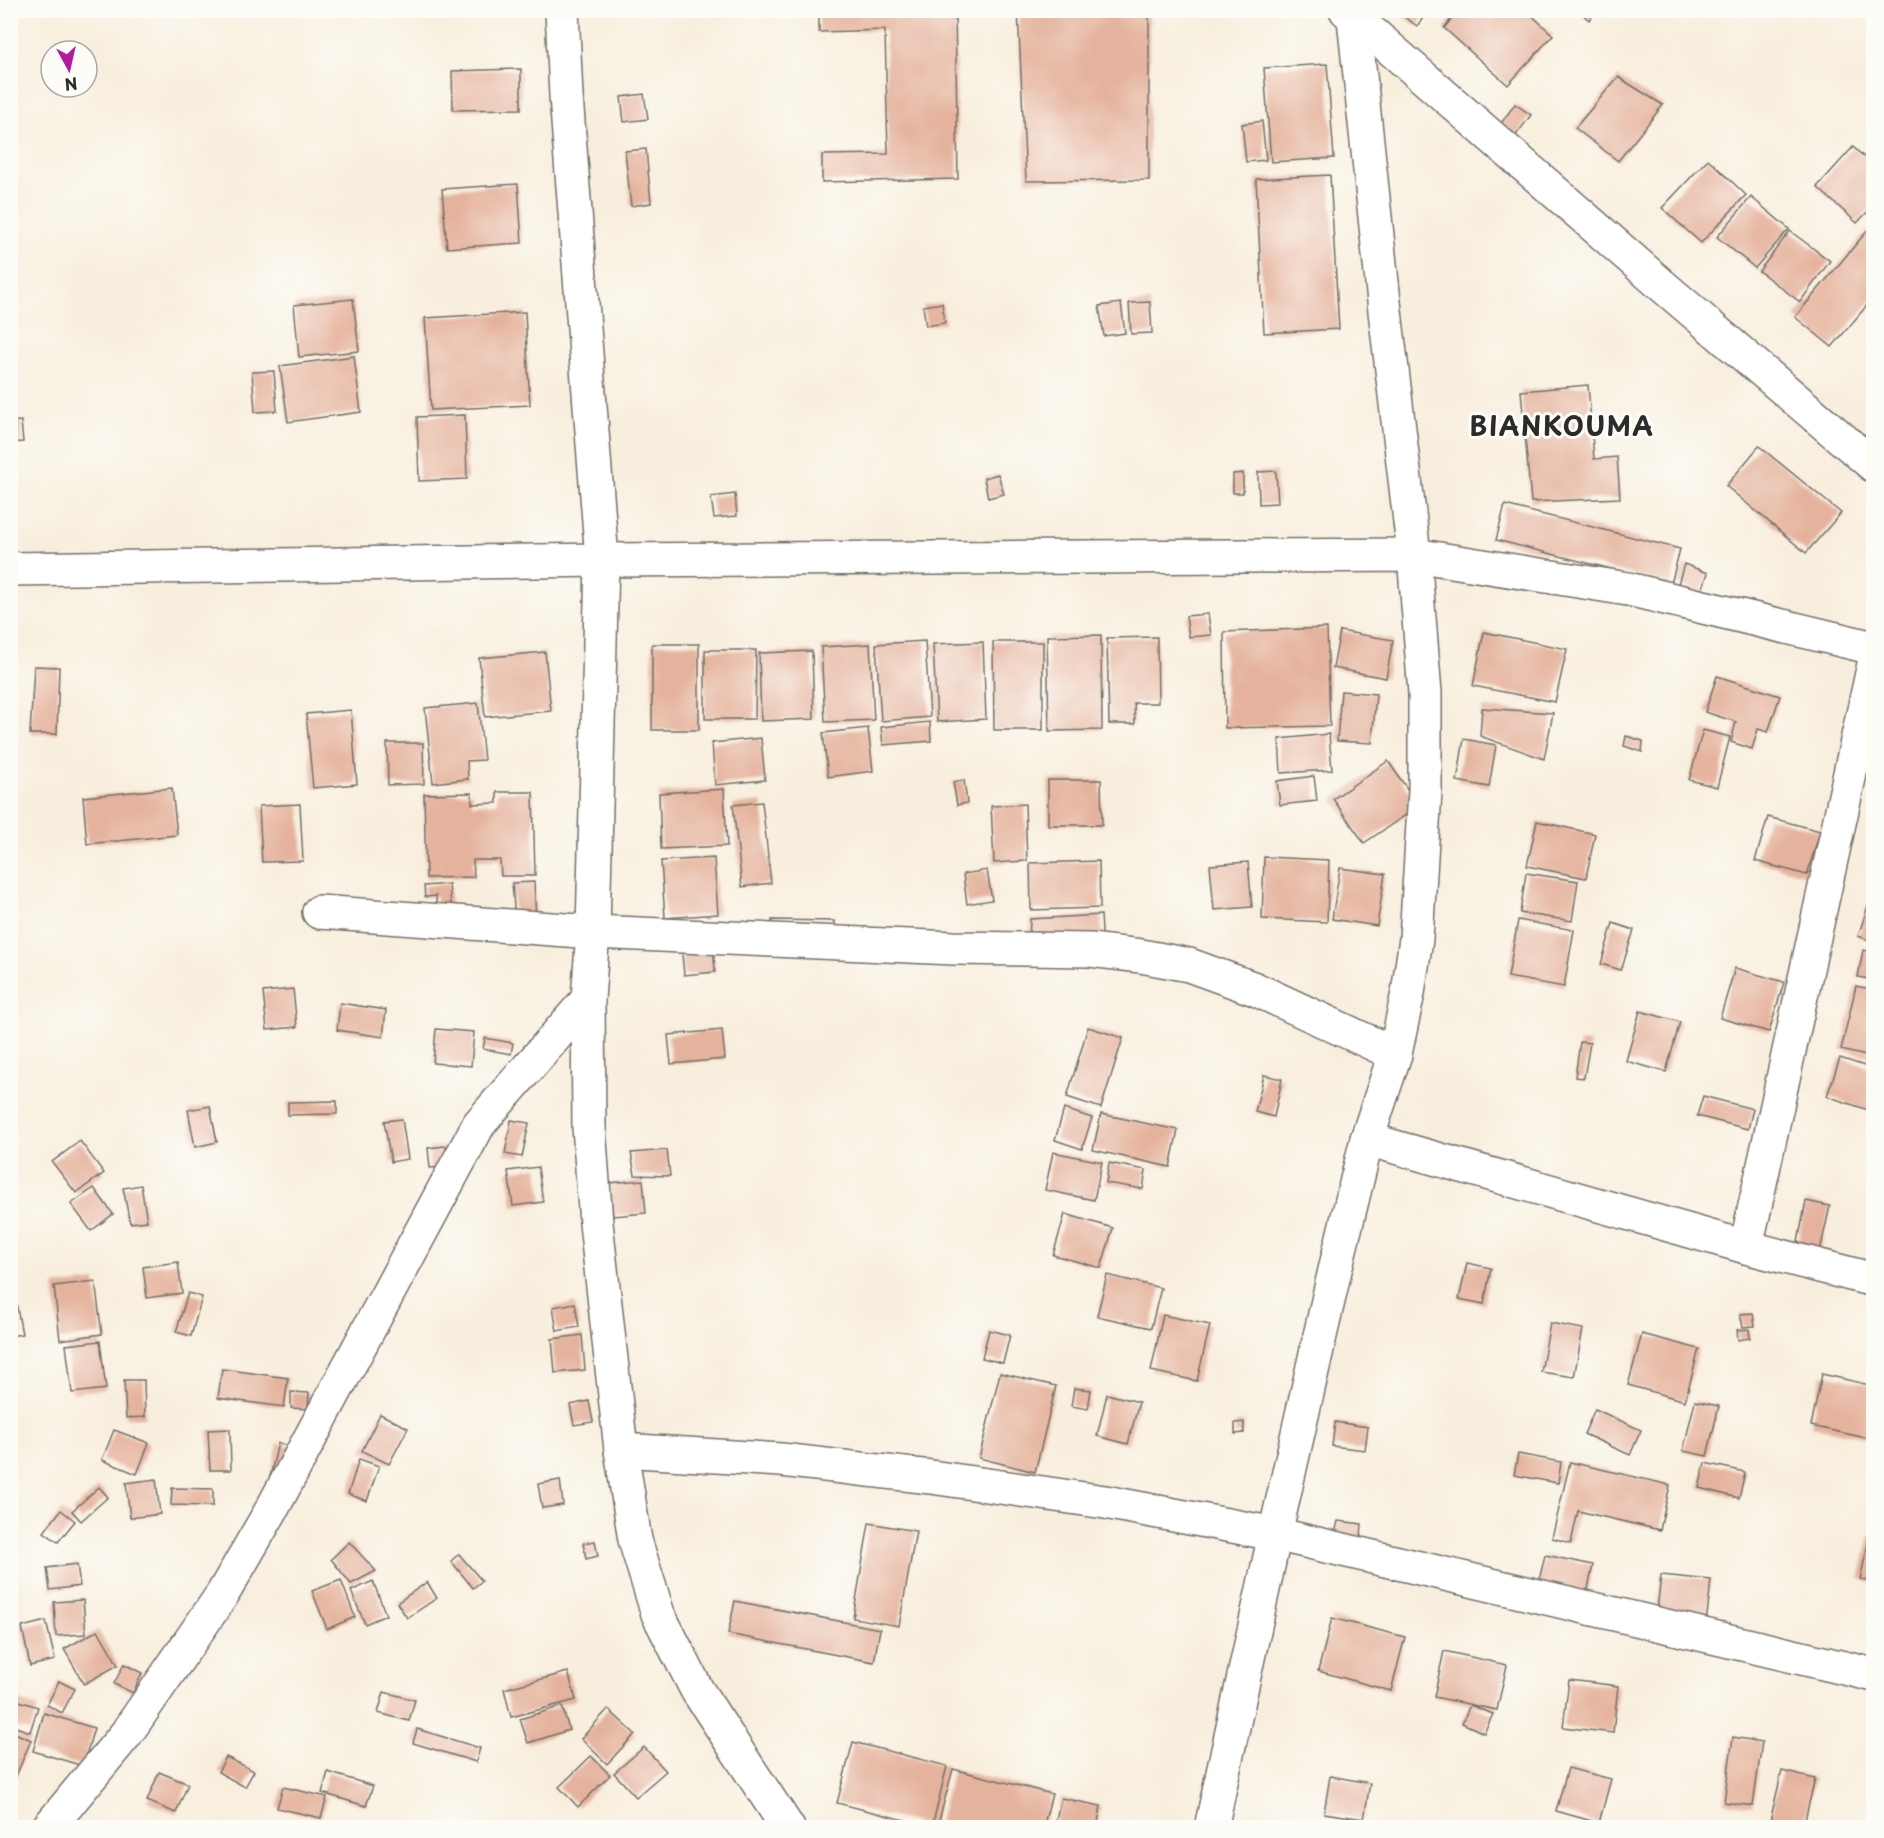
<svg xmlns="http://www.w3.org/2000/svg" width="1884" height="1838" font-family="'Playpen Sans',sans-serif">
	<rect width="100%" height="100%" fill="#fdfcf7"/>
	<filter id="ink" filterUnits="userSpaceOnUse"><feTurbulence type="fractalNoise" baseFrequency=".0167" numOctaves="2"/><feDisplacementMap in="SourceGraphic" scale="12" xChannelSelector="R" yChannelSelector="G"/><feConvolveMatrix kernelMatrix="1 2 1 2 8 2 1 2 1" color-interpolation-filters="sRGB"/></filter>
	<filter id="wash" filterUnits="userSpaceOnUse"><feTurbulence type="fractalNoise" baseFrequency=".008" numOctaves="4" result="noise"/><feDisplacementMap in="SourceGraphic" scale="24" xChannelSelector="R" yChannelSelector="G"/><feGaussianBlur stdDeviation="1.35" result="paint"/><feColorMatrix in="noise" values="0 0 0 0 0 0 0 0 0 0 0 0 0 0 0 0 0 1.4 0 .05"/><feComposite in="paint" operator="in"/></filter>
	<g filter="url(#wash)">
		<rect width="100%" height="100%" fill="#f8eedd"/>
		<g id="blocks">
			<g fill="#e5b39d">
				<polygon points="819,10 955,10 958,179 822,182 822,155 888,154 885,30 819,32"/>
				<polygon points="1018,10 1149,10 1149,180 1026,181"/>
				<polygon points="1401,10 1429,10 1417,26 1399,13"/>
				<polygon points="1459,10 1526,10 1553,35 1508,85 1444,28"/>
				<polygon points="1578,10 1597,10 1589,20"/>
				<polygon points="1327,64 1334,158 1271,162 1264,68"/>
				<polygon points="521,69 521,109 453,110 452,71"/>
				<polygon points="1618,77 1663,105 1618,161 1575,128"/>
				<polygon points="644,94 648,119 624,122 621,97"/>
				<polygon points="1515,104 1531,115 1514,138 1499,126"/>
				<polygon points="1262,121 1266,160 1246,162 1242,124"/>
				<polygon points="1853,147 1874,166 1874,205 1857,223 1817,187"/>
				<polygon points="646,149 651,203 631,206 625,151"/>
				<polygon points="1708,159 1746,195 1701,243 1662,208"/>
				<polygon points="1330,175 1339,329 1264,333 1256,179"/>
				<polygon points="518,184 522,243 447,248 442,189"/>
				<polygon points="1751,197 1789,229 1755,268 1717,237"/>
				<polygon points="1790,231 1830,261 1800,302 1759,271"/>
				<polygon points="1867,231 1874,237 1874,297 1832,347 1795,317"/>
				<polygon points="353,299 359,351 299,357 294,305"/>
				<polygon points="1150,302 1152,333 1131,334 1129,303"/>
				<polygon points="942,303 945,323 926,326 923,306"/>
				<polygon points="1121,303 1125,333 1104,336 1099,306"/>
				<polygon points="525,312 530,405 431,410 425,318"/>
				<polygon points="354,356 361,412 288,422 280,366"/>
				<polygon points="274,371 277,411 255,412 252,372"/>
				<polygon points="1588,385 1594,459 1617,457 1620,498 1531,502 1521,391"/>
				<polygon points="465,415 467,479 419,481 417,417"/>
				<polygon points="21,421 23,442 10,443 10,422"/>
				<polygon points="1759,446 1841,513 1806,553 1726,486"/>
				<polygon points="1276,471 1278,503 1259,504 1258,472"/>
				<polygon points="1243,473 1243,493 1233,493 1233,474"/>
				<polygon points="998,474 1004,494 988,498 984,478"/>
				<polygon points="735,494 737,516 714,518 711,497"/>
				<polygon points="1505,505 1680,549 1671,584 1496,540"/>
				<polygon points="1684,564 1708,573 1701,593 1678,584"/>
				<polygon points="1208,614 1211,635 1189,637 1186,616"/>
				<polygon points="1327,628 1330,726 1225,728 1224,632"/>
				<polygon points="1340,631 1393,640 1386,678 1333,668"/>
				<polygon points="1484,632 1567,649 1555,702 1473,686"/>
				<polygon points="1101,635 1102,730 1049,731 1047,636"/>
				<polygon points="1157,637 1158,703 1134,703 1135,724 1109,724 1107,638"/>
				<polygon points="925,641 930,717 881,721 876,644"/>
				<polygon points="983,642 986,719 937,722 933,644"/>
				<polygon points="993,642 1043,642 1043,730 994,730"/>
				<rect x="652" y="644" width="47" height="86"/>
				<polygon points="870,644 874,720 825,722 821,647"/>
				<polygon points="705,650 756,650 755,719 705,719"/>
				<polygon points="812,651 814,719 761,721 759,653"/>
				<polygon points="545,652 551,711 485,717 479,658"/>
				<polygon points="34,666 59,667 57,734 30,734"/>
				<polygon points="1717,676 1780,696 1768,732 1758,729 1752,749 1731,742 1736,722 1705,712"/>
				<polygon points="1341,691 1376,694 1372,743 1337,741"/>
				<polygon points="478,703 484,760 467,761 468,779 433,783 425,708"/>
				<polygon points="1482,708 1553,713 1544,759 1480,736"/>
				<polygon points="351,710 357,784 313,788 306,714"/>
				<polygon points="930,722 931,741 883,745 881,727"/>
				<polygon points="868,728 873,771 828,777 823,733"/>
				<polygon points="1703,730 1730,737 1717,787 1689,780"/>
				<polygon points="1329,734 1332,770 1281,773 1279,739"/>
				<polygon points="1626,736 1643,741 1642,752 1624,746"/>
				<polygon points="761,738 765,780 715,785 712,743"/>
				<polygon points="1464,739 1496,745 1489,787 1457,781"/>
				<polygon points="387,743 423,743 424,784 388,785"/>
				<polygon points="1388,761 1419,806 1364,843 1333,799"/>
				<polygon points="1314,776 1317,801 1280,805 1277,781"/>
				<polygon points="964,780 967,803 957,805 953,782"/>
				<polygon points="1048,780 1101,780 1102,825 1048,825"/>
				<polygon points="172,788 177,835 87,844 83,797"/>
				<polygon points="724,789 727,846 661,849 659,793"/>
				<polygon points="497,792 533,792 535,876 501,876 500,860 473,860 474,877 426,878 424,794 472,793 472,804 497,803"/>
				<polygon points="762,802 771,883 742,887 733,805"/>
				<polygon points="300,804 303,861 262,862 259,806"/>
				<polygon points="1025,804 1027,861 994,863 991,806"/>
				<polygon points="1768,817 1820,831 1807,875 1755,861"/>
				<polygon points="1537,821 1595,834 1586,878 1527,866"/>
				<polygon points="1264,857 1329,860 1327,922 1262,919"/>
				<polygon points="714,858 718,914 665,918 661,861"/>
				<polygon points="1099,861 1100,908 1031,910 1030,863"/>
				<polygon points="1248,862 1252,907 1214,910 1210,865"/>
				<polygon points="1340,868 1385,874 1377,926 1332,919"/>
				<polygon points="987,870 992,900 967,904 963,874"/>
				<polygon points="1526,873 1578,881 1572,921 1520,913"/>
				<polygon points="534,882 536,918 515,920 512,883"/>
				<polygon points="449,884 453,925 438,926 436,896 425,897 424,886"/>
				<polygon points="1869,903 1874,905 1874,942 1858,936"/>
				<polygon points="1101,915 1103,948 1029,941 1030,919"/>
				<polygon points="772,920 835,921 835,937 772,937"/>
				<polygon points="1518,920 1574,930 1564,987 1508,977"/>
				<polygon points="1613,923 1634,930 1621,970 1601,964"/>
				<polygon points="713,942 715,972 684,975 681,944"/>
				<polygon points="1863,950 1874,952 1874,980 1858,977"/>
				<polygon points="1735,968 1784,982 1769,1032 1720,1018"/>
				<polygon points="1856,986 1874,990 1874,1058 1841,1050"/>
				<polygon points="293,989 297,1027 267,1030 263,992"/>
				<polygon points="340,1003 386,1010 383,1037 337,1030"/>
				<polygon points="1640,1011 1680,1022 1666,1072 1626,1061"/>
				<polygon points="1088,1027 1123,1038 1101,1108 1067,1097"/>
				<polygon points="436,1029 474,1032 471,1066 433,1063"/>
				<polygon points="722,1030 725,1059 671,1064 668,1035"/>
				<polygon points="485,1038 513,1043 511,1054 483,1049"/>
				<polygon points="1580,1042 1590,1043 1584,1078 1575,1077"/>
				<polygon points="1840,1058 1874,1069 1874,1112 1827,1096"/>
				<polygon points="1264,1075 1282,1079 1274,1117 1255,1112"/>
				<polygon points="1703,1096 1753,1109 1748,1129 1697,1116"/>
				<polygon points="337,1101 337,1114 288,1115 288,1102"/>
				<polygon points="210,1106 217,1142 195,1147 188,1110"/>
				<polygon points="1064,1109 1092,1118 1082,1149 1055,1140"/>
				<polygon points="1101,1114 1178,1130 1170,1167 1093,1150"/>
				<polygon points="402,1119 408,1159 391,1162 384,1121"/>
				<polygon points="511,1120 529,1123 522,1157 505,1154"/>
				<polygon points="80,1141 104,1173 76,1193 52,1162"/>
				<polygon points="453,1145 454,1166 430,1168 428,1148"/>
				<polygon points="667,1150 670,1176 635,1175 631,1153"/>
				<polygon points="1053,1152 1102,1162 1094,1200 1045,1190"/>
				<polygon points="1109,1163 1146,1170 1143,1189 1106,1183"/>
				<polygon points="538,1167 543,1202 513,1206 508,1171"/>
				<polygon points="643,1180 646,1213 613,1216 609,1183"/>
				<polygon points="141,1185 147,1221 130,1223 123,1188"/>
				<polygon points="94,1188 113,1214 91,1231 71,1204"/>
				<polygon points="1806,1201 1830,1206 1820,1251 1797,1247"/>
				<polygon points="1065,1214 1113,1228 1101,1268 1053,1255"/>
				<polygon points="178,1262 182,1293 147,1298 143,1267"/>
				<polygon points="1467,1263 1491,1268 1484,1304 1459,1299"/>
				<polygon points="1107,1275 1161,1288 1151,1328 1097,1316"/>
				<polygon points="95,1281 102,1334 60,1340 54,1286"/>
				<polygon points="188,1293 202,1297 191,1336 176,1332"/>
				<polygon points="16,1302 22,1334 10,1336 10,1303"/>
				<polygon points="575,1303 579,1327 557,1331 553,1307"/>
				<polygon points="1753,1313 1755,1326 1743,1327 1740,1314"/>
				<polygon points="1163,1315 1210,1325 1197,1381 1151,1371"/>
				<polygon points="1550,1323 1583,1329 1574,1377 1541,1372"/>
				<polygon points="1749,1329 1750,1338 1738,1340 1737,1330"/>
				<polygon points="989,1330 1010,1335 1003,1363 982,1358"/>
				<polygon points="1642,1334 1699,1349 1685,1401 1628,1385"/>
				<polygon points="582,1335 585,1370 555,1373 552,1339"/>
				<polygon points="100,1341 106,1389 72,1393 66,1345"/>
				<polygon points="222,1369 288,1378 284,1407 218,1398"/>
				<polygon points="1000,1373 1056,1386 1035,1472 979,1458"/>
				<polygon points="1822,1374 1874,1386 1874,1429 1871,1439 1811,1426"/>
				<polygon points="124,1380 144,1380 145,1417 126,1418"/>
				<polygon points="1074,1388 1091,1390 1088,1409 1071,1406"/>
				<polygon points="291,1392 309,1393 308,1409 291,1408"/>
				<polygon points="1107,1394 1139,1402 1128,1444 1097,1436"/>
				<polygon points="589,1401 593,1422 574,1425 570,1405"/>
				<polygon points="1695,1401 1719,1406 1707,1456 1683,1451"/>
				<polygon points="1595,1409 1641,1430 1630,1455 1584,1434"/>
				<polygon points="380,1414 408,1428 389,1464 362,1451"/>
				<polygon points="1244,1422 1244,1433 1235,1434 1235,1423"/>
				<polygon points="1335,1422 1368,1427 1365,1450 1332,1446"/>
				<polygon points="230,1429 231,1470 210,1470 208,1430"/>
				<polygon points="114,1430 149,1443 137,1474 102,1460"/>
				<polygon points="278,1443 297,1448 269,1482"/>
				<polygon points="1518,1454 1561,1462 1558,1483 1514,1475"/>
				<polygon points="359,1459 379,1466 367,1501 348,1494"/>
				<polygon points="1570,1462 1670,1485 1660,1530 1578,1511 1571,1543 1552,1538"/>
				<polygon points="1705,1463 1745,1472 1739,1498 1699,1488"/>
				<polygon points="156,1479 160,1514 130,1518 126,1483"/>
				<polygon points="560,1480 563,1505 542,1508 538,1484"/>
				<polygon points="99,1487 108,1497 81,1521 72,1511"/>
				<polygon points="172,1488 213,1489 213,1506 171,1505"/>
				<polygon points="61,1510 75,1521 58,1542 44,1532"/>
				<polygon points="1338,1521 1362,1524 1360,1550 1333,1542"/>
				<polygon points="869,1523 916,1531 899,1626 853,1618"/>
				<polygon points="1870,1536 1874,1537 1874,1582 1860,1579"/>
				<polygon points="595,1541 598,1556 586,1559 583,1543"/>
				<polygon points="349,1542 376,1571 351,1584 331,1559"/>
				<polygon points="459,1554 482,1581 473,1588 451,1561"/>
				<polygon points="1545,1555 1593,1565 1583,1613 1534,1602"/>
				<polygon points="77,1564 80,1586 50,1590 47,1568"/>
				<polygon points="1661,1575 1711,1580 1705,1634 1655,1628"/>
				<polygon points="341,1580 355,1617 327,1629 312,1591"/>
				<polygon points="373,1581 386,1615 365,1624 351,1591"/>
				<polygon points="427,1582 437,1598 407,1618 397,1603"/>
				<polygon points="83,1600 86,1634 56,1636 54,1602"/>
				<polygon points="735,1601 880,1629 874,1662 728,1634"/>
				<polygon points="1332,1618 1405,1637 1391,1691 1318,1671"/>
				<polygon points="46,1621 55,1660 30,1666 22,1627"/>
				<polygon points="98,1630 118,1665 84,1684 64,1649"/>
				<polygon points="1444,1651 1507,1665 1497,1710 1434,1697"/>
				<polygon points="124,1664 142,1673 133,1693 114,1684"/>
				<polygon points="568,1672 576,1700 511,1717 504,1689"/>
				<polygon points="1569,1680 1618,1686 1613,1733 1563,1727"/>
				<polygon points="59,1681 75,1689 62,1713 47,1705"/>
				<polygon points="384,1692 415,1700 409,1721 378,1713"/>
				<polygon points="13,1699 38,1707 30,1732 10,1725 10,1707"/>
				<polygon points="1470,1705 1493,1714 1484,1733 1462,1723"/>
				<polygon points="562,1706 569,1730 528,1743 520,1719"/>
				<polygon points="608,1709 635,1734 607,1764 581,1739"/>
				<polygon points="44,1713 94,1728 83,1766 33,1751"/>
				<polygon points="417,1729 480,1748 476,1762 413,1743"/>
				<polygon points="10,1731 31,1740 14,1781 10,1780"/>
				<polygon points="1733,1737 1762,1742 1753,1806 1724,1802"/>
				<polygon points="853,1742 947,1766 932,1827 837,1803"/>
				<polygon points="644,1747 666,1771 636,1797 614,1773"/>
				<polygon points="591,1756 610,1775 578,1807 559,1787"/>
				<polygon points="226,1757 254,1771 245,1787 218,1772"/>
				<polygon points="1568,1768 1611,1779 1599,1823 1556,1811"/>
				<polygon points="953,1769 1052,1794 1043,1828 951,1828 938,1824"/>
				<polygon points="1782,1771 1815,1779 1803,1828 1770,1821"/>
				<polygon points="159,1772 188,1784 176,1813 147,1801"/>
				<polygon points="328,1772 373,1786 366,1806 322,1793"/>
				<polygon points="1330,1776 1370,1783 1364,1819 1324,1813"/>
				<polygon points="283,1787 327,1797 321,1818 277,1808"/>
				<polygon points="1061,1798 1101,1806 1097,1828 1054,1828"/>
			</g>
		</g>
	</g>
	<g filter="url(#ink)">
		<use href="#blocks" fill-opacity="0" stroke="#736f69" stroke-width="1.5"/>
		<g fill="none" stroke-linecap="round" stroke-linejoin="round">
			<defs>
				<g id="minor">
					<polyline points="562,10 566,96 602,560 593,932 588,999 589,1127 596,1223 621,1450 635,1540 658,1614 697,1690 788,1828"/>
					<polyline points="1346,10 1664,287 1874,466"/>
					<polyline points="10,569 602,560 1414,555 1628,589 1874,648"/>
					<polyline points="319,912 593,932 954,948 1090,950 1141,956 1189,965 1255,989 1395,1054"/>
					<polyline points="1367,1139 1746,1247 1874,1280"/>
					<polyline points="1746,1247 1874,664"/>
					<polyline points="621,1450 781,1460 931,1477 1105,1502 1275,1534 1874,1675"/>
					<polyline points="48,1828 126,1734 222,1595 272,1509 479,1124 588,999"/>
					<polyline points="1211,1828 1275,1534 1335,1270 1367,1139 1395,1054 1408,993 1416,939 1425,791 1425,693 1414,555 1385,311 1354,19"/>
				</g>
			</defs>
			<use href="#minor" stroke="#736f69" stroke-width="36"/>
			<use href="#minor" stroke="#fff" stroke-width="33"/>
		</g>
	</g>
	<g text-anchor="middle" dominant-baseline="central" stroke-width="6" stroke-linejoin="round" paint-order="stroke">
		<g font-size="26" font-weight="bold" letter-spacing="1.5" fill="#2b2b2b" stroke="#fdfcf7">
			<text x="1562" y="425">BIANKOUMA</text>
		</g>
	</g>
	<rect width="1884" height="1838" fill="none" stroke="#fdfcf7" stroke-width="36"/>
	<g transform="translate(69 69) rotate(172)"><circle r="28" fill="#fdfcf7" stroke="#a9a8a5" stroke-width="1.5"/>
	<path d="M0-4.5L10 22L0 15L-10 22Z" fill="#b5179e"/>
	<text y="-9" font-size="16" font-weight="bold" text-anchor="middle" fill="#2b2b2b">N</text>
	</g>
</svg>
